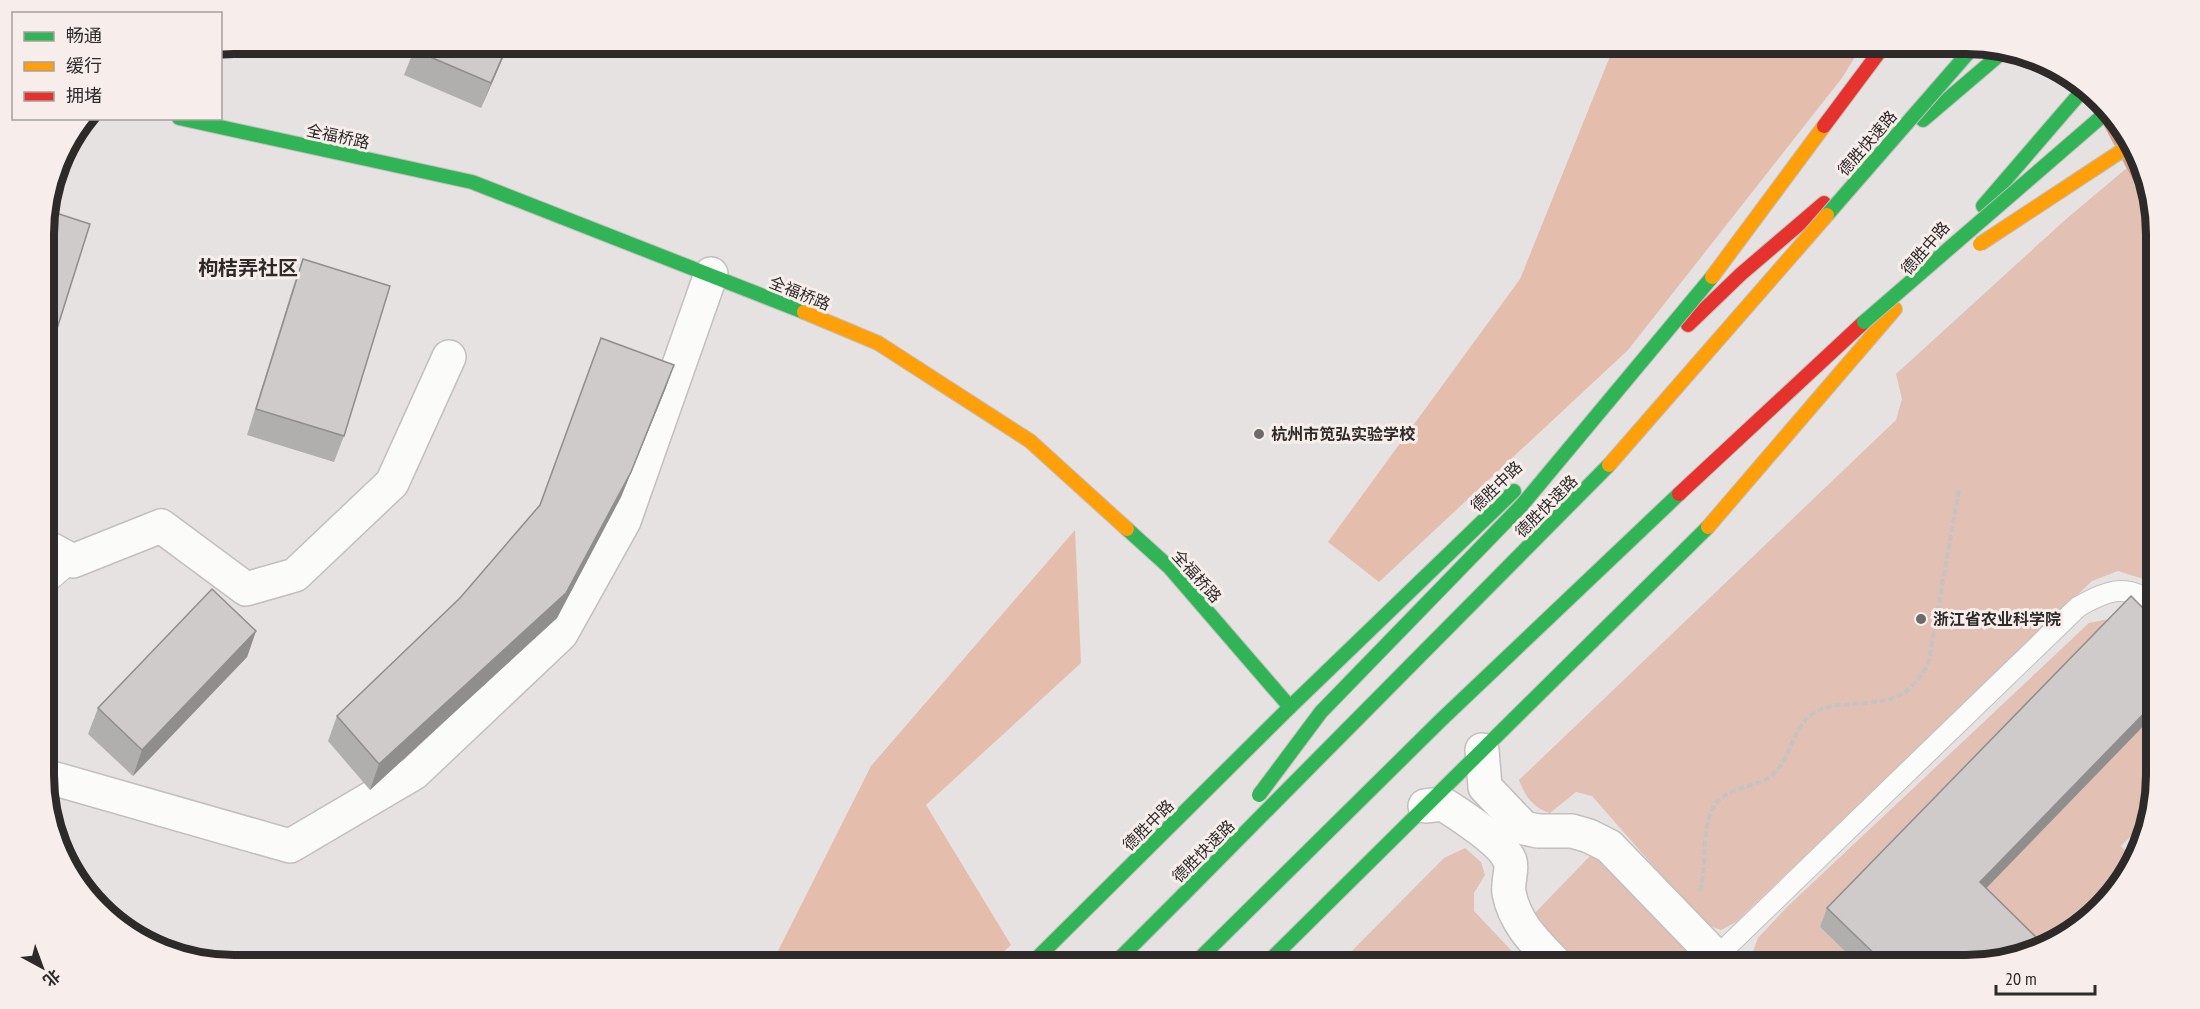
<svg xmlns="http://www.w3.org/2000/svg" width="2200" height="1009" font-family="'PT Sans Narrow','Noto Sans SC',sans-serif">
	<rect width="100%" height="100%" fill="#e6e2e1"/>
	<g fill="#e2c0b3">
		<path d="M2128 167 2155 221 2156 583 2118 571 2092 581 1736 922 1721 930 1704 924 1592 796 1576 792 1550 813C1533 808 1525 796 1519 780L1896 420 1902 399 1896 374 2065 220Z"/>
		<polygon points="2124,616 1820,927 1859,965 1757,965 1752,954 1758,938 1787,907 2089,623"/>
		<polygon points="2156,711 2156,775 2148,819 2121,846 2135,860 2117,891 2072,933 2022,950 1973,902"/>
		<polygon points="1465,848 1481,862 1485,875 1474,893 1474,911 1525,965 1338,965 1444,858"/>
		<polygon points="1592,854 1692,954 1681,965 1579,965 1532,916"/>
	</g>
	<g fill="#e5bdad">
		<polygon points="1615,44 1863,44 1842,78 1628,350 1379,582 1328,542 1520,279"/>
		<polygon points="1075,530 1081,663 926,805 1011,945 989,965 771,965 871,766"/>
	</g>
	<polygon fill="#d09f8c" points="2088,96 2117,118 2155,210 2155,221"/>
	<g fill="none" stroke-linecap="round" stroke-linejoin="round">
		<defs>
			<g id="lane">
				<polyline points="45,585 73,561"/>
				<path d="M1709 964 2078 607C2107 590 2128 582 2156 606"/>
			</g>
			<g id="street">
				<polyline points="45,546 73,561 161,526 246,589 295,575 392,483 449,357"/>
				<polyline points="1482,750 1485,787 1524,828 1538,831 1572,831 1589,836 1609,846 1724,965"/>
				<polyline points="45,776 290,846 414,773 561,634 624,521 711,274"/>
				<path d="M1425 806 1443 804C1460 815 1503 842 1510 861 1513 870 1507 883 1509 893 1515 924 1536 943 1557 965"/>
			</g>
			<g id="fast">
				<polyline points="179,118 472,182 804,312"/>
				<polyline points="1923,120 2004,51"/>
				<polyline points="1983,206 2082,91"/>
				<polyline points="1127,529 1169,567 1290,707"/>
				<polyline points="1030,965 1290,707 1514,491"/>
				<polyline points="1113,965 1184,894"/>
				<polyline points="1193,965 1441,720 1679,494"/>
				<polyline points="1265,965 1708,527"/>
			</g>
			<g id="slow">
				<polyline points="804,312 878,343 1030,441 1127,529"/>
				<polyline points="1708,527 1895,309"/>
			</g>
			<g id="jam">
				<polyline points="1688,325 1741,274 1824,203"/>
				<polyline points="1679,494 1864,322"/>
			</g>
		</defs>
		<use href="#lane" stroke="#c2bfbe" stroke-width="22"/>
		<use href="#street" stroke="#c2bfbe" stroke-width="36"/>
		<use href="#fast" stroke="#c2bfbe" stroke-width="16"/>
		<use href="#slow" stroke="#c2bfbe" stroke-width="16"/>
		<use href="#jam" stroke="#c2bfbe" stroke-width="16"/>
		<path stroke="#c5c3c3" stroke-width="4" stroke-dasharray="6 3" stroke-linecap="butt" d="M1700 891C1708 864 1700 831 1714 806 1724 788 1754 788 1770 777 1792 760 1790 730 1812 714 1821 708 1833 705 1843 705 1887 700 1907 705 1929 661L1959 489"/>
		<use href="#lane" stroke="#fbfbfa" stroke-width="20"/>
		<use href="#street" stroke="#fbfbfa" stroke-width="33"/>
		<use href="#fast" stroke="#30b455" stroke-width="14"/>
		<use href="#slow" stroke="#ff9f0a" stroke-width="14"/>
		<use href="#jam" stroke="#e5322d" stroke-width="14"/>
		<defs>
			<g id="fast-bridge">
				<polyline points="1827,215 1975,45"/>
				<polyline points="1864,322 2108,111"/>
				<polyline points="1259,795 1321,712 1522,505 1712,277"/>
				<polyline points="1184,894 1609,465"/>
			</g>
			<g id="slow-bridge">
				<polyline points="1980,244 2129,146"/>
				<polyline points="1712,277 1824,126"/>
				<polyline points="1609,465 1827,215"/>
			</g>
			<polyline id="jam-bridge" points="1824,126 1886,43"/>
		</defs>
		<use href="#fast-bridge" stroke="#c0bebe" stroke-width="16" stroke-linecap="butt"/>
		<use href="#slow-bridge" stroke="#c0bebe" stroke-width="16" stroke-linecap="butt"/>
		<use href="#jam-bridge" stroke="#c0bebe" stroke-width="16" stroke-linecap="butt"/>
		<use href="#fast-bridge" stroke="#30b455" stroke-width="14"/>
		<use href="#slow-bridge" stroke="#ff9f0a" stroke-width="14"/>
		<use href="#jam-bridge" stroke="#e5322d" stroke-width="14"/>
	</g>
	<g fill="#b1afae">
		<polygon points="509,44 481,108 404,75 414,50"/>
		<polygon points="303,259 344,436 334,462 247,435 294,284"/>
		<polygon points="674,365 665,390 621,497 557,618 370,790 328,741 337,716 460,598 540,505"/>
		<polygon points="256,631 247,657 133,776 88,734 98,708"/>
		<polygon points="1986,888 1978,965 1859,965 1820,927 1827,908"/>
	</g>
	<g fill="#908e8d">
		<polygon points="508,44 509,44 481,108 491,83"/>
		<polygon points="674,365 665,390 621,497 557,618 370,790 379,764"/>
		<polygon points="256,631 247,657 133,776 142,750"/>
		<polygon points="2156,701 2156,713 1973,902 1980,882"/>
	</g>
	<g fill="#cecbca" stroke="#908e8d" stroke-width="1.5">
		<polygon points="416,44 508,44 491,83 414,50"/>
		<polygon points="47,210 90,224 44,370 44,221"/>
		<polygon points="303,259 390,286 344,436 256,409"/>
		<polygon points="601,338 674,365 631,472 566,593 379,764 337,716 460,598 540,505"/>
		<polygon points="212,589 256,631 142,750 98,708"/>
		<polygon points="2131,596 2156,621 2156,701 1980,882 2042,943 1978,965 1886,965 1827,908"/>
	</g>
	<g fill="#6e6a69" stroke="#f7eeeb" stroke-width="2">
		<circle cx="1259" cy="434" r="6"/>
		<circle cx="1921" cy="619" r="6"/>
	</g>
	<g text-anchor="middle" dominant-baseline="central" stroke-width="6" stroke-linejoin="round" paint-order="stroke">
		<g font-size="16" fill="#2d2a29" stroke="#f7eeeb">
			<text transform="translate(338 136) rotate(12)">全福桥路</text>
			<text transform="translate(1867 143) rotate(-49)">德胜快速路</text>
			<text transform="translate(1925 248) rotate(-49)">德胜中路</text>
			<text transform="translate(800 293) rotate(22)">全福桥路</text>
			<text transform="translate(1496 486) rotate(-44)">德胜中路</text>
			<text transform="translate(1546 506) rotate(-45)">德胜快速路</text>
			<text transform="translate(1197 576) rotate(48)">全福桥路</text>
			<text transform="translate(1148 825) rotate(-45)">德胜中路</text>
			<text transform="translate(1203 851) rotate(-45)">德胜快速路</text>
		</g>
		<g font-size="16" font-weight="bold" fill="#2d2a29" stroke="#f7eeeb" text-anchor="start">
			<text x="1271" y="434">杭州市笕弘实验学校</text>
			<text x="1933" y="619">浙江省农业科学院</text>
		</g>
		<g font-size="20" font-weight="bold" fill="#2d2a29" stroke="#f7eeeb">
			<text x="248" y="268">枸桔弄社区</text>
		</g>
	</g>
	<path d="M0 0H2200V1009H0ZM234 54H1966A180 180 0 0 1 2146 234V775A180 180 0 0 1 1966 955H234A180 180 0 0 1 54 775V234A180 180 0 0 1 234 54Z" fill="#f7eeeb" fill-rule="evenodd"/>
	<path fill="none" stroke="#2d2a29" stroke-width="8" d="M234 54H1966A180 180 0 0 1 2146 234V775A180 180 0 0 1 1966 955H234A180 180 0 0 1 54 775V234A180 180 0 0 1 234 54Z"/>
	<rect x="12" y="12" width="210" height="108" fill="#f7eeeb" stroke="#a6a09d" stroke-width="1.5"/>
	<rect x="24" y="32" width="30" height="9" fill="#30b455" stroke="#a6a09d" stroke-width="1.5"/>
	<text x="66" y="42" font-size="18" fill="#2d2a29">畅通</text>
	<rect x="24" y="62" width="30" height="9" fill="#ff9f0a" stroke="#a6a09d" stroke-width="1.5"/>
	<text x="66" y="72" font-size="18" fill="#2d2a29">缓行</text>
	<rect x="24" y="92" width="30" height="9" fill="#e5322d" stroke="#a6a09d" stroke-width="1.5"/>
	<text x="66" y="102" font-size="18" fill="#2d2a29">拥堵</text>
	<g transform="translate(42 967) rotate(139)" stroke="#f7eeeb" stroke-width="4.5" paint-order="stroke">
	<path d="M0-4.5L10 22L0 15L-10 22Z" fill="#2d2a29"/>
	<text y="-9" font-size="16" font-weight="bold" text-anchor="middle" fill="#2d2a29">北</text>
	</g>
	<path d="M1996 985v9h99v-9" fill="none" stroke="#2d2a29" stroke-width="3"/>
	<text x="2005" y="985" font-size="18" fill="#2d2a29" stroke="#f7eeeb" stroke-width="4.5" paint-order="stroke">20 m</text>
</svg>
